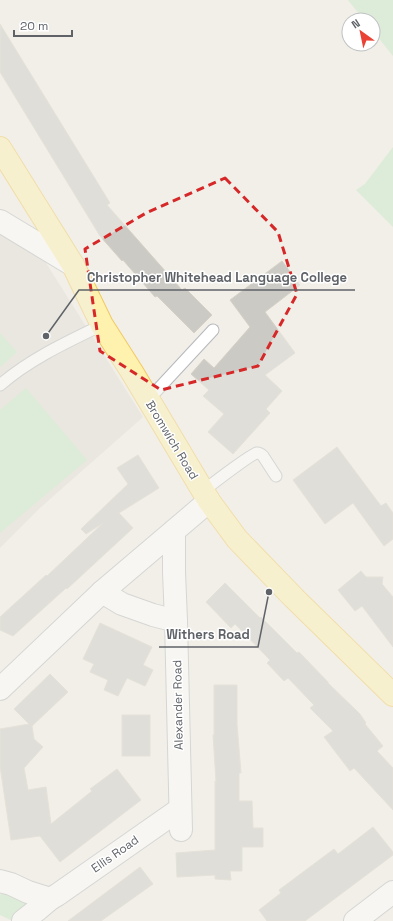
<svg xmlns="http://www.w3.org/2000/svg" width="393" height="921" font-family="'Space Grotesk',sans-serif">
	<rect width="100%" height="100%" fill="#f1efe8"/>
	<polygon fill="#e1ded6" points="0,230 41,255 143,417 41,507 0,548"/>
	<g fill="#c5e8c5">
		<polygon points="348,0 393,0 393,56 373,31 373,20 364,20"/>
		<polygon points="393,147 393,227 356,190 365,184"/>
		<polygon points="0,333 17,352 0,367"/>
		<polygon points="26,388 87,460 0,533 0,410"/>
		<polygon points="9,888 25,893 28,911 13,921 0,915 0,895"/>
	</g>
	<g fill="#cccac5" stroke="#d6d1c6">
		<polygon points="0,24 110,203 107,205 182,290 185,288 212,315 194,333 157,296 155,297 123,260 122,261 100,236 0,72"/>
		<polygon points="282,261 300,285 265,312 295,353 265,375 282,391 266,409 270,413 233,454 208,432 224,414 203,396 209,390 191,374 204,359 214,368 250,327 230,300"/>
		<polygon points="337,447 381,506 386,503 393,513 393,539 384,546 353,503 325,524 293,480"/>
		<polygon points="138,455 159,488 119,513 133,528 67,589 66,588 13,636 0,630 0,617 46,575 47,576 103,523 86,534 81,529 128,484 117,468"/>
		<polygon points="361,571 366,577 383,577 382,584 393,597 393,647 362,606 355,611 338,590"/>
		<polygon points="225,583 260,618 261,617 297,653 299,652 328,682 328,683 360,714 366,723 365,724 383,746 377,751 393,768 393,810 354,768 350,771 324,737 333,731 310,708 314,705 288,678 284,681 267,663 270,660 235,624 231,628 206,602"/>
		<polygon points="100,623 152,647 143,665 153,670 145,686 127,678 118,696 104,690 108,680 90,672 94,664 83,659"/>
		<polygon points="50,674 68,692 32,726 34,739 43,747 24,768 28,790 46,787 51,824 92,791 90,789 117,769 141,800 60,862 40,836 11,840 0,766 0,729 29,724 14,709"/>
		<polygon points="214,685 237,685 237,724 241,773 239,773 239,801 252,801 253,828 263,828 263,847 242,847 242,871 230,871 231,880 215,879 215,875 177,877 176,853 215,850 215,781 216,781 213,735 214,735"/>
		<rect x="122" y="715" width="28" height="41"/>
		<polygon points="373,827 393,852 393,855 305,921 267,921 259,910 281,893 279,890 334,849 338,854"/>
		<polygon points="140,867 153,884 101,921 68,921"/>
	</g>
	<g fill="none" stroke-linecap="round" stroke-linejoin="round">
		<defs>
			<g id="lane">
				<path d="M0 385C30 359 67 342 102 325"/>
				<polyline points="148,400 213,330"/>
				<path d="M203 491C211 485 251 454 257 453 260 453 261 454 263 456L276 476"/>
			</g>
			<g id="street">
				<polyline points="0,221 73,265"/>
				<polyline points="174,531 174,572 176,621 181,830"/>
				<polyline points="102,592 122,604 153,615 176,621"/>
				<polyline points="0,689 102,592 209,501"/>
				<polyline points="0,881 11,884 28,892 50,899 37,910 23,921"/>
				<polyline points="50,899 57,895 180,809"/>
				<polyline points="355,921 393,892"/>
			</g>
			<polyline id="primary" points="0,148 73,265 102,325 132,372 209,501 237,539 294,598 393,695"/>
		</defs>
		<use href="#lane" stroke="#b5b8bc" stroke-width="13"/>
		<use href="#street" stroke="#b5b8bc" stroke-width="24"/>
		<use href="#primary" stroke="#f2c960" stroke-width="24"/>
		<use href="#lane" stroke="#fff" stroke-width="11"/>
		<use href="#street" stroke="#fff" stroke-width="22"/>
		<use href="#primary" stroke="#fff2af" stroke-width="22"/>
	</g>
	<path d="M0 0H393V921H0ZM225 178 278 232 297 294 258 366 161 390 100 351 85 249 146 213Z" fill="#f1efe8" fill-opacity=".55" fill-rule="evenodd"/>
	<path fill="none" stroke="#d62828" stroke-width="3" stroke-dasharray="8 5" stroke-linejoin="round" d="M225 178 278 232 297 294 258 366 161 390 100 351 85 249 146 213Z"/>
	<g text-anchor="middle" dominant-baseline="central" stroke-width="3" stroke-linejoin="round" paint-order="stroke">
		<g font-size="12" fill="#5f6368" stroke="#fff">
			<text transform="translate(172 440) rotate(59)">Bromwich Road</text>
			<text transform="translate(178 705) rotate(-91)">Alexander Road</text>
			<text transform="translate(115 854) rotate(-35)">Ellis Road</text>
		</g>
	</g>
	<path fill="none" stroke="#5f6368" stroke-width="1.5" d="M46 336L79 290H355M269 592L258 647H159"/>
	<g fill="#5f6368" stroke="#fff" stroke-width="1.5">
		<circle cx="46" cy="336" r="4"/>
		<circle cx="269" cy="592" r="4"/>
	</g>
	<g font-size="13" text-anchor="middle" font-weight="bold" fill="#5f6368" stroke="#fff" stroke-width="3" stroke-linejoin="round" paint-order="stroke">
		<text x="217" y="282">Christopher Whitehead Language College</text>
		<text x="208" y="639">Withers Road</text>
	</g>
	<g transform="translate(361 32) rotate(327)"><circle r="19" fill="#ffffff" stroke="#bfc1c3"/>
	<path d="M0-3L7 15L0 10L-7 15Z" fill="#ea4335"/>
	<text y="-6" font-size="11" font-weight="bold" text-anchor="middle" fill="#5f6368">N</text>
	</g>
	<path d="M14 30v6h58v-6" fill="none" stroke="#5f6368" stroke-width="2"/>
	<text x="20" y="30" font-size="12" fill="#5f6368" stroke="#ffffff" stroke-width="3" paint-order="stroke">20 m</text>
</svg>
